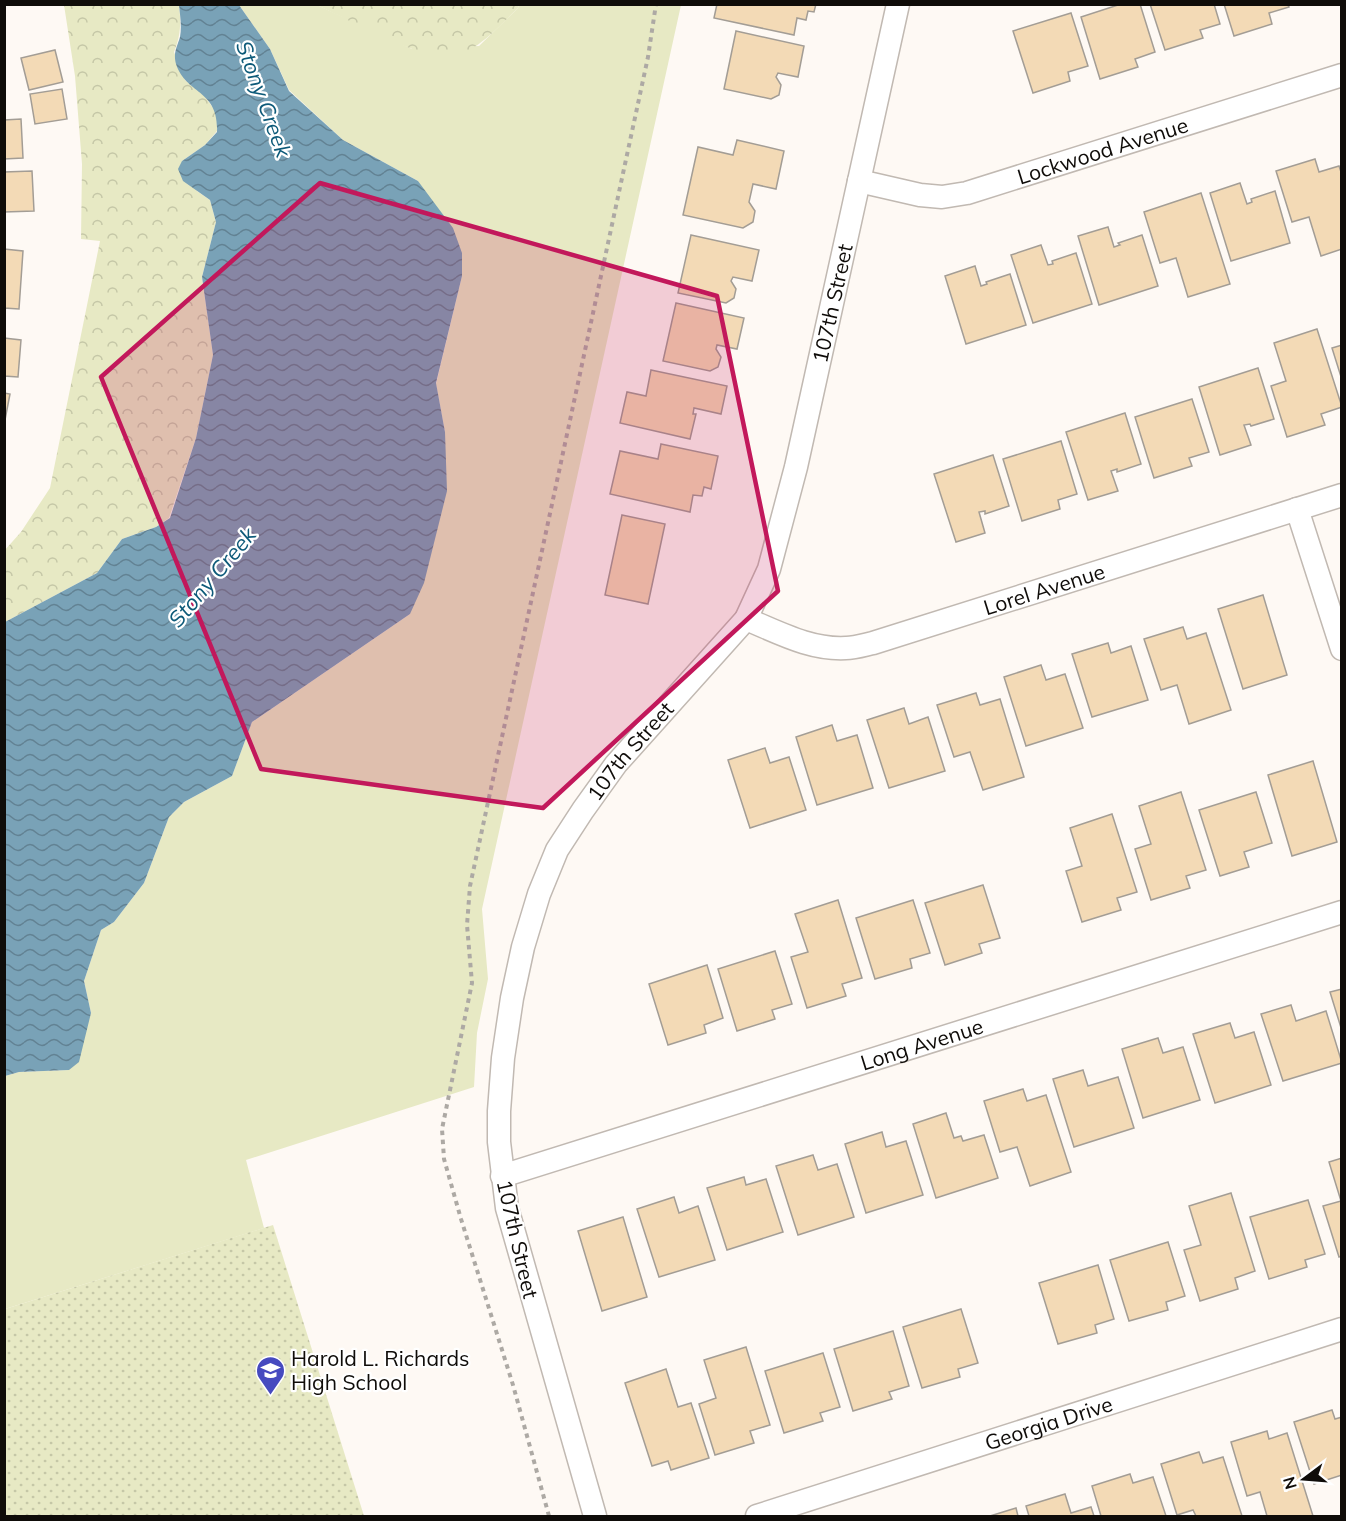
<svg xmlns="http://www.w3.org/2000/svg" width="1346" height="1521" font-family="Mulish,sans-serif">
	<defs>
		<pattern id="forest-crowns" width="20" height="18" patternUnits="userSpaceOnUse" patternTransform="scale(1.5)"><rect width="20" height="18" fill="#e7e9c4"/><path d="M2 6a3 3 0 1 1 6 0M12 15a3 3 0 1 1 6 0" fill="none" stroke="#c5c7a7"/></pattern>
		<pattern id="park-dots" width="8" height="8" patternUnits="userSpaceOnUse" patternTransform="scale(1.5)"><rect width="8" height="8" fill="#e7e9c4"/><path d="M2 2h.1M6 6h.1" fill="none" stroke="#c5c7a7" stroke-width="1.8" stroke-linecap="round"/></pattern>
		<pattern id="water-waves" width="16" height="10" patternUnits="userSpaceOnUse" patternTransform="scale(1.5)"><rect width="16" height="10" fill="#79a2b7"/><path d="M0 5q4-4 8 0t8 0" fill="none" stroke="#628293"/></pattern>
	</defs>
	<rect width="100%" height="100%" fill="#fef9f4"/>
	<polygon fill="#e7e9c4" points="239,5 317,5 412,49 479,46 518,8 519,5 681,5 482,909 488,979 477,1033 474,1087 246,1160 264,1228 5,1309 5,1076 19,1072 69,1070 91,1013 84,981 101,930 114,922 144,883 169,817 184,802 232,776 252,722 410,614 445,432 436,384 462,276 418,181 343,140 289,90 270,49"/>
	<g fill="url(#forest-crowns)">
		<path d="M64 5H179C181 22 181 35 174 52L185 80 204 95 218 115 217 131 205 145 182 161 197 191 210 200 216 222 202 277 213 355 196 438 169 518 156 527 122 539 97 573 5 622 4 551 21 532 50 488 100 241 81 239 82 164 75 76Z"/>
		<path d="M317 5H519L518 8C497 28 478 52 448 58 429 62 338 15 317 5Z"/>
	</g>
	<polygon fill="url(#park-dots)" points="273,1225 364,1516 5,1516 5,1309"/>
	<path fill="url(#water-waves)" d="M179 5H239L270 49 289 91 343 140 418 181 453 228 462 253V276L436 383 445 432 447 491 424 583 410 614 252 722 232 776 184 802 169 817 144 883 114 922 101 930 84 981 91 1013 79 1062 69 1070 19 1072 5 1076V622L97 573 122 539 156 527 170 518 196 438 213 355 202 277 216 222 210 200 183 181 178 169 182 161 205 145 217 132C219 89 186 95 176 64 173 53 177 47 180 37 182 26 180 16 179 5Z"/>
	<g fill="#f3dab6" stroke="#a39d95" stroke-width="1.5">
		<polygon points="717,4 816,4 814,12 808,11 806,20 797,18 794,35 714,18"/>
		<polygon points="1121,4 1140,4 1155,52 1135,59 1138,67 1100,79 1081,17"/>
		<polygon points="1150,4 1214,4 1220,24 1200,30 1203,38 1165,50"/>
		<polygon points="1224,4 1288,4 1289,7 1269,13 1272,24 1234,36"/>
		<polygon points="1071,13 1088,66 1068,72 1070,81 1033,93 1013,31"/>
		<polygon points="736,31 804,46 798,77 778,73 776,77 781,85 779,95 771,99 724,89"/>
		<polygon points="55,50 63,82 29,90 21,58"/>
		<polygon points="62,89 67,119 35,124 30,94"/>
		<polygon points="21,119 23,158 4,159 4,120"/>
		<polygon points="737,140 784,151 776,189 753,184 749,202 755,211 753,222 743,228 683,215 698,147 733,155"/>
		<polygon points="1315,159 1319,172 1339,166 1342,175 1342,249 1321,256 1309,217 1292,222 1276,171"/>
		<polygon points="32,171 34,211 4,212 4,172"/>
		<polygon points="1240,183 1247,204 1252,202 1251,199 1275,191 1290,243 1231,261 1210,193"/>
		<polygon points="1201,193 1230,284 1188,297 1176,258 1160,263 1144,212"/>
		<polygon points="1108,227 1114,247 1120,245 1118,243 1142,235 1158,286 1099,305 1078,236"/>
		<polygon points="691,235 759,250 752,281 733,277 731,281 736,289 734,298 726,303 678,293"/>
		<polygon points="1041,245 1048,265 1053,264 1052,261 1076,253 1092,304 1033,323 1011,255"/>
		<polygon points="4,249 23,251 19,309 4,308"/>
		<polygon points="975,266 981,286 987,284 986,282 1010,274 1026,325 966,344 945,276"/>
		<polygon points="676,303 744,318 737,349 717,345 716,349 721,357 718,367 710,371 663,361"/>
		<polygon points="1317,329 1342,407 1321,414 1325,425 1287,437 1271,386 1286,381 1274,343"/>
		<polygon points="4,338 21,340 18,377 4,376"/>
		<polygon points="1342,345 1342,380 1332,348"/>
		<polygon points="1258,368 1274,419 1251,426 1250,424 1244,425 1251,445 1220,455 1199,387"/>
		<polygon points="651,370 727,386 721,414 694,408 693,414 696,414 690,439 620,423 627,392 646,396"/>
		<polygon points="4,393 10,394 4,425"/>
		<polygon points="1192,399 1209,452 1189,458 1192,466 1154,478 1135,417"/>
		<polygon points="1125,413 1141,464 1117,472 1117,469 1111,471 1118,491 1088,500 1066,432"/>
		<polygon points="1061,441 1077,494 1058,500 1060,509 1022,521 1003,459"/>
		<polygon points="661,444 718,456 711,489 704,487 702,496 693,495 690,512 610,494 620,451 658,459"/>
		<polygon points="993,455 1009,506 985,514 985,511 979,512 985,533 956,542 934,474"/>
		<polygon points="622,515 665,524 648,604 605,595"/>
		<polygon points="1263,595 1287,675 1243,689 1218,609"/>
		<polygon points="1183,627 1187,639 1206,633 1231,710 1189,724 1177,685 1161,690 1144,639"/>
		<polygon points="1108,643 1111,653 1131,646 1148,700 1092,717 1072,654"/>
		<polygon points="1041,665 1046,680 1065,674 1083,728 1026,746 1004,677"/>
		<polygon points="976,693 980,705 1000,699 1024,777 983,790 970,752 954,757 937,705"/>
		<polygon points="904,708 909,724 928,717 945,771 889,788 867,720"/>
		<polygon points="832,725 837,741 857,735 873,788 817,805 796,737"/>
		<polygon points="765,748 770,763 789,757 806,810 750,828 728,760"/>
		<polygon points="1313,761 1337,842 1292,856 1268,775"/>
		<polygon points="1181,792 1206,870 1186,876 1190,888 1151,900 1135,849 1151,844 1139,806"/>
		<polygon points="1256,792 1272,843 1244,852 1249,867 1220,876 1199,810"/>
		<polygon points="1112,814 1137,892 1117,898 1121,910 1082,922 1066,871 1082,866 1070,828"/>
		<polygon points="983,885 1000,938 979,944 982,953 945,965 925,903"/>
		<polygon points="838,900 862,978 842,984 846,996 807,1008 791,957 808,952 795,914"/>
		<polygon points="913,900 930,953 910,959 912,968 875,979 856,918"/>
		<polygon points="775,951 792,1004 772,1010 775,1019 737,1031 718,969"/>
		<polygon points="707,965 723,1018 704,1025 706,1033 668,1045 649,984"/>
		<polygon points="1342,989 1342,1031 1330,992"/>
		<polygon points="1291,1005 1296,1021 1326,1011 1342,1063 1283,1081 1261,1014"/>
		<polygon points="1230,1023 1235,1038 1254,1032 1271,1085 1215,1103 1193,1034"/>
		<polygon points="1158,1038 1163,1053 1183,1047 1200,1100 1143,1118 1122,1049"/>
		<polygon points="1083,1070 1088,1086 1118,1077 1134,1128 1074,1147 1053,1079"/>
		<polygon points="1023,1089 1027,1101 1046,1095 1071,1172 1030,1186 1017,1147 1000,1152 984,1101"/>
		<polygon points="946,1113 954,1138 961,1136 963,1141 984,1135 998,1178 936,1198 913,1124"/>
		<polygon points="882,1132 886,1147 906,1141 923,1195 866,1213 845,1144"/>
		<polygon points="813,1155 818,1170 837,1164 854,1217 798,1235 776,1166"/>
		<polygon points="1342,1158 1342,1256 1339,1257 1323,1206 1341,1201 1329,1162"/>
		<polygon points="744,1177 746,1185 766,1179 783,1232 727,1250 707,1188"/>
		<polygon points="1231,1193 1255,1271 1235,1278 1238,1289 1200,1301 1184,1250 1201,1245 1189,1206"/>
		<polygon points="674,1197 679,1213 698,1206 715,1260 659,1277 637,1209"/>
		<polygon points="1308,1200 1325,1254 1305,1260 1307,1267 1269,1279 1250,1217"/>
		<polygon points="623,1217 647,1297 602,1311 578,1231"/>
		<polygon points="1168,1242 1185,1296 1166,1302 1168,1310 1129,1321 1110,1260"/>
		<polygon points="1098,1265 1114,1319 1095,1325 1097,1333 1058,1344 1039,1283"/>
		<polygon points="961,1309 978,1363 958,1369 960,1377 922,1388 903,1327"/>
		<polygon points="893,1331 909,1386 889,1392 892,1399 853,1411 834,1349"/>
		<polygon points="746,1347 770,1425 750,1431 754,1443 715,1455 699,1404 716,1398 704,1360"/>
		<polygon points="823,1353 840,1407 820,1413 823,1421 784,1433 765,1371"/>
		<polygon points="666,1369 678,1407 691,1403 709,1458 671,1470 668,1461 652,1466 625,1383"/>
		<polygon points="1332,1410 1335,1419 1342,1417 1342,1475 1314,1484 1294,1422"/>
		<polygon points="1267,1431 1269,1439 1287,1433 1313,1516 1267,1516 1260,1492 1247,1496 1231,1442"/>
		<polygon points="1199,1452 1203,1463 1223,1457 1242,1516 1196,1516 1193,1510 1177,1515 1161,1464"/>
		<polygon points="1130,1474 1133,1483 1153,1477 1166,1516 1101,1516 1092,1486"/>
		<polygon points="1065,1494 1071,1513 1091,1507 1094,1516 1029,1516 1026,1506"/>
		<polygon points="1016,1508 1018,1516 990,1516"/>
	</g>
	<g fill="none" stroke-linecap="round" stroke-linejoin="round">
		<defs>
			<g id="minor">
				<path id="s1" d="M859 181 920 195 942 197 967 193 1342 75"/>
				<polyline points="1297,509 1342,649"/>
				<path id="s2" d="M746 619C778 632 810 650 846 648 855 648 864 645 873 643L1342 495"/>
				<path id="s3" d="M502 1176 1342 912"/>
				<path id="s4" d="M595 1516 507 1208 499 1142V1111L503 1058 512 998 523 947 539 894 557 850 583 810 616 764 746 619 769 569 796 467 898 4"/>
				<path id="s5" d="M757 1516 1342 1329"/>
			</g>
		</defs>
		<use href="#minor" stroke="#c1b9b2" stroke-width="25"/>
		<polyline stroke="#ada9a4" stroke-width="4" stroke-dasharray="4.5 4.5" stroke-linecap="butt" points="549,1516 513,1385 461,1219 444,1159 442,1129 472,983 467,925 470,886 648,57 656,4"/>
		<use href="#minor" stroke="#fff" stroke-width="22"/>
	</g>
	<path fill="#c2185b" fill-opacity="0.2" stroke="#c2185b" stroke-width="4.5" stroke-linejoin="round" d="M320 183 717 296 778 591 543 808 261 769 101 377Z"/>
	<defs>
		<symbol id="school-pin" viewBox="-11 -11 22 30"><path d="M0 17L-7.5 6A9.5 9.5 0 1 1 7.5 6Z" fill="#464abf" stroke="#fff"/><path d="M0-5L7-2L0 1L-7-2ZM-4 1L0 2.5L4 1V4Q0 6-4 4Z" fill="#fff"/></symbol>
	</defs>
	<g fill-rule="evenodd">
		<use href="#school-pin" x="254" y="1354" width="33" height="45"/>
	</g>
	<g text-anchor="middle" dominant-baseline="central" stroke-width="4.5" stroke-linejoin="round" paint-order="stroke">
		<g font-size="21" fill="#0f0c09" stroke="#fff">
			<text stroke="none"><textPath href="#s1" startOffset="252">Lockwood Avenue</textPath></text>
			<text stroke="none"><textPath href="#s4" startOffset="1314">107th Street</textPath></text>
			<text stroke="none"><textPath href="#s2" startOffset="312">Lorel Avenue</textPath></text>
			<text stroke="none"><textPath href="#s4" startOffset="810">107th Street</textPath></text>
			<text stroke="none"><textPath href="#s3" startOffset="440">Long Avenue</textPath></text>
			<text transform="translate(518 1239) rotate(77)">107th Street</text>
			<text stroke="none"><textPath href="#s5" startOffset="306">Georgia Drive</textPath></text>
		</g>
		<g font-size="21" fill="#0f0c09" stroke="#fff" text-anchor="start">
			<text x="291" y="1358">Harold L. Richards<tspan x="291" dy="24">High School</tspan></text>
		</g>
		<g font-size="22" font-style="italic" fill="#0d5a79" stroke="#fff">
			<text transform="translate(264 99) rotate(70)">Stony Creek</text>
			<text transform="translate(212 577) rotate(-50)">Stony Creek</text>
		</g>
	</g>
	<rect width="1346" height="1521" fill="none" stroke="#0f0c09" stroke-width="12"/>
	<g transform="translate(1304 1479) rotate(254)" stroke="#ffffff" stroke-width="4.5" paint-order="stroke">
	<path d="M0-4.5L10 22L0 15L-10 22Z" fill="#0f0c09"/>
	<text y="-9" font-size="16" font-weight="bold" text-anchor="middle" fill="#0f0c09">N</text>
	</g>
</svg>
